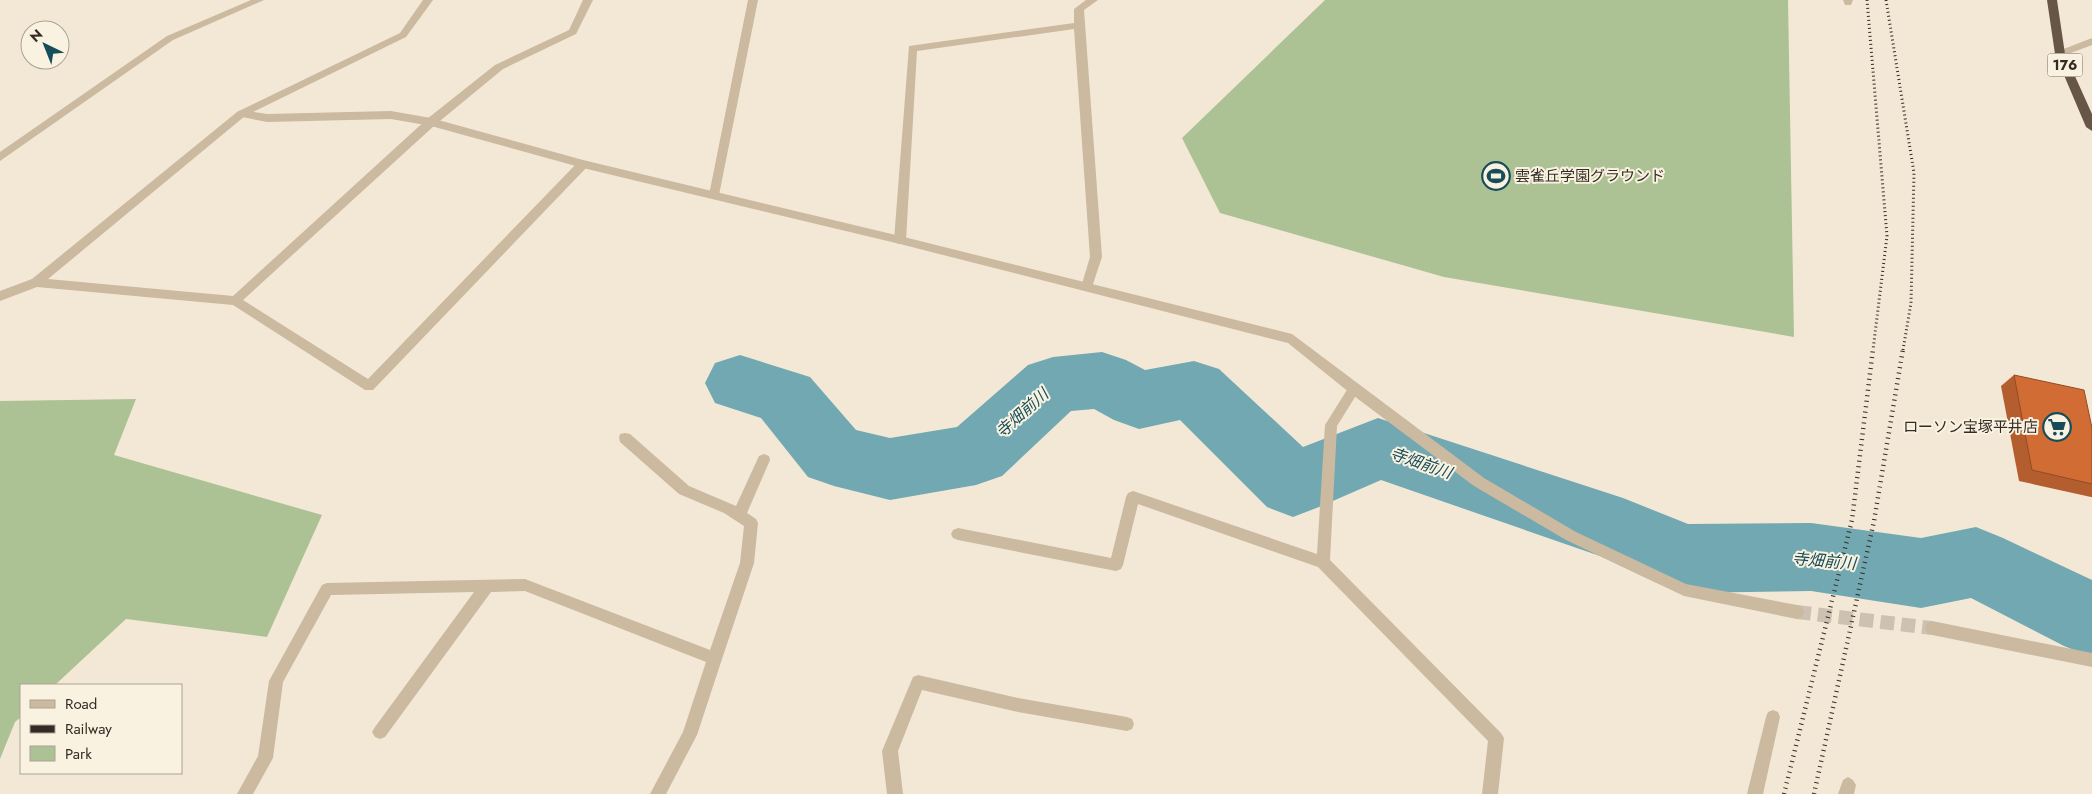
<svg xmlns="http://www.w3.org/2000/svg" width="2092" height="794" font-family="Jost,'Noto Sans JP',sans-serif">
	<rect width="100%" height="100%" fill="#f3e8d5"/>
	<g fill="#adc294">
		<polygon points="1325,0 1788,0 1794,337 1444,277 1220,213 1182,138"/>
		<polygon points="136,399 114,455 322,515 267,637 126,619 55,685 21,685 21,717 15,722 0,759 0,401"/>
	</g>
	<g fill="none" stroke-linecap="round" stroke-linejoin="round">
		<polygon fill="#72a8b2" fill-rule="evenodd" points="1102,352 1126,360 1145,370 1194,361 1219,369 1303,447 1378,418 1623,498 1688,524 1811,523 1921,538 1976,527 2003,538 2092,580 2092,657 2064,646 1971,598 1921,608 1811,591 1684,593 1657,583 1600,556 1381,480 1319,507 1293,517 1267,507 1180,420 1139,429 1114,420 1094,409 1071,411 1002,476 976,485 890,500 834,486 808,477 761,418 715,403 705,383 715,363 740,355 810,377 856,430 890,438 957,427 1028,365 1053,357"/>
		<polyline stroke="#cdc2b2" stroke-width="14" stroke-dasharray="14 7" stroke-linecap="butt" points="1797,612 1932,628"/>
		<g fill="#cbb9a0" fill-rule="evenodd">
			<polygon points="251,0 264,0 173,40 0,161 0,152 167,36"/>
			<polygon points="423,0 433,0 406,37 245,116 48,279 233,296 427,119 495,65 569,30 583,0 593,0 576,34 503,69 435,125 243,300 368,379 579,161 587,161 588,164 587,167 373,390 365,390 233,305 37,287 0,301 0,291 32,279 237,112 400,33"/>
			<polygon points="748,0 758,0 719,195 714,199 709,195"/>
			<polygon points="1086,0 1098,0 1084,10 1102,257 1091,290 1087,291 1081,287 1090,257 1074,29 917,51 906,240 900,244 896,243 894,240 909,46 1074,23 1074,9"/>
			<polygon points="1843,0 1853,0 1851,5 1845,5"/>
			<polygon points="2092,38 2092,45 2060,57 2055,54 2056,52"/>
			<polygon points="1354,384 1358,385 1360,389 1337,426 1330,560 1501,733 1504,738 1498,794 1482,794 1488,741 1318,567 1138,504 1123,565 1121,569 1116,571 958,540 953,538 951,534 953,530 958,528 1111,558 1126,497 1128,493 1133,491 1317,554 1325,425 1350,385"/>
			<polygon points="625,433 630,434 689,486 736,506 759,456 764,454 769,456 770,460 747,513 756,519 758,523 754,563 722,659 697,735 666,794 650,794 683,732 706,662 525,591 491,592 385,737 380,739 375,737 372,732 375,727 474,592 331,595 283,682 273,758 253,794 237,794 258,756 269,681 322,585 327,583 525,579 710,650 740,563 744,526 724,513 679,494 620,442 619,438 620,434"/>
			<polygon points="918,675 1018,698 1127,717 1132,719 1134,724 1132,729 1127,731 1018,712 922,690 898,751 903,794 887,794 882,751 913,677"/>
			<polygon points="1773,710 1778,712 1780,717 1763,794 1747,794 1766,717 1768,712"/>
			<polygon points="1848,777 1853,780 1856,785 1854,794 1838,794 1843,780"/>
		</g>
		<g fill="#cbb9a0" fill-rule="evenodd">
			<polygon points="241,110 267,114 391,111 431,118 583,160 900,236 1292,334 1484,478 1576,532 1686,584 1797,605 1802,607 1804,612 1802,617 1797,619 1684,596 1566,540 1474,486 1350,393 1288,343 900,244 583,168 431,126 391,119 267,122 237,116 236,114 237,112"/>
			<polygon points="1932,621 2092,653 2092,667 1932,635 1927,633 1925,628 1927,623"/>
		</g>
		<polygon fill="#675546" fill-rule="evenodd" points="2047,0 2057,0 2065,54 2092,114 2092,131 2086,127 2055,54"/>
		<g stroke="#342b24" stroke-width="3" stroke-dasharray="1 3" stroke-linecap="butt">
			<polyline points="1867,0 1887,236 1873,350"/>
			<polyline points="1886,0 1914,173 1911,303 1903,350"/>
		</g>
		<g stroke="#342b24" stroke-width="4.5" stroke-dasharray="1 4.5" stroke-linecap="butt">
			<polyline points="1784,794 1852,520 1873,349"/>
			<polyline points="1814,794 1874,521 1903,349"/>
		</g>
	</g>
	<polygon fill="#b45d2e" points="2014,375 2092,428 2092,497 2091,497 2019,481 2001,386"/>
	<polygon fill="#d16c35" stroke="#924c25" points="2014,375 2084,390 2092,428 2092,484 2032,470"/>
	<defs>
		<symbol id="stadium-ring" viewBox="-11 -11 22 22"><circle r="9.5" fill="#faf2e1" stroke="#174d59" stroke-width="1.5"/><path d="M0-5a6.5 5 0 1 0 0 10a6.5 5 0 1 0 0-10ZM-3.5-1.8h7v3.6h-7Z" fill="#174d59"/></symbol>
		<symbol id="supermarket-ring" viewBox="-11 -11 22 22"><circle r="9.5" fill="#faf2e1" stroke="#174d59" stroke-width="1.5"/><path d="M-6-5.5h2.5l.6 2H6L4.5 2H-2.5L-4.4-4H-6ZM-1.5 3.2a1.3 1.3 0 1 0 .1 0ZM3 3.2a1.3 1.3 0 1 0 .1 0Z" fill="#174d59"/></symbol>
	</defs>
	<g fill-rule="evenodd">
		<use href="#stadium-ring" x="1480" y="160" width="32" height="32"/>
		<use href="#supermarket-ring" x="2041" y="411" width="32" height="32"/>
	</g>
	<g text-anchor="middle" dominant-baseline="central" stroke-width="4" stroke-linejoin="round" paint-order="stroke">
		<rect fill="#faf2e1" stroke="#6f675d" stroke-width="1" x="2047.5" y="53.5" width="35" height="23" rx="4"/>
		<g font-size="14" font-weight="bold" fill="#342b24">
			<text x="2065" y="65">176</text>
		</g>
		<g font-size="15" fill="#342b24" stroke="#faf2e1" text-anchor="start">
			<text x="1515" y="176">雲雀丘学園グラウンド</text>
			<text x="2038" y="427" text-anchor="end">ローソン宝塚平井店</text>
		</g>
		<g font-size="16" font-style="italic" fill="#174d59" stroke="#faf2e1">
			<text transform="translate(1022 413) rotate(-42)">寺畑前川</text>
			<text transform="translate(1421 463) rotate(19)">寺畑前川</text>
			<text transform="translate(1824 561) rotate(5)">寺畑前川</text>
		</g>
	</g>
	<rect x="20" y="684" width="162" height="90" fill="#faf2e1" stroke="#aba295"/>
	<rect x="30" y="700" width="25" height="8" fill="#cbb9a0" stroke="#aba295"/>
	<text x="65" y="709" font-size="15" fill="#342b24">Road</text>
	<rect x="30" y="725" width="25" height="8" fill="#342b24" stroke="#aba295"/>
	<text x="65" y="734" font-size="15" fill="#342b24">Railway</text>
	<rect x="30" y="746" width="25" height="15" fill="#adc294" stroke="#aba295"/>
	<text x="65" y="759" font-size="15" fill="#342b24">Park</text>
	<g transform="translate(45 45) rotate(317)"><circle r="24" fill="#faf2e1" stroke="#aba295"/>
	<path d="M0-4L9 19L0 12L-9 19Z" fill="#174d59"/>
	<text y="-8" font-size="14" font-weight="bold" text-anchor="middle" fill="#342b24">N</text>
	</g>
</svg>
